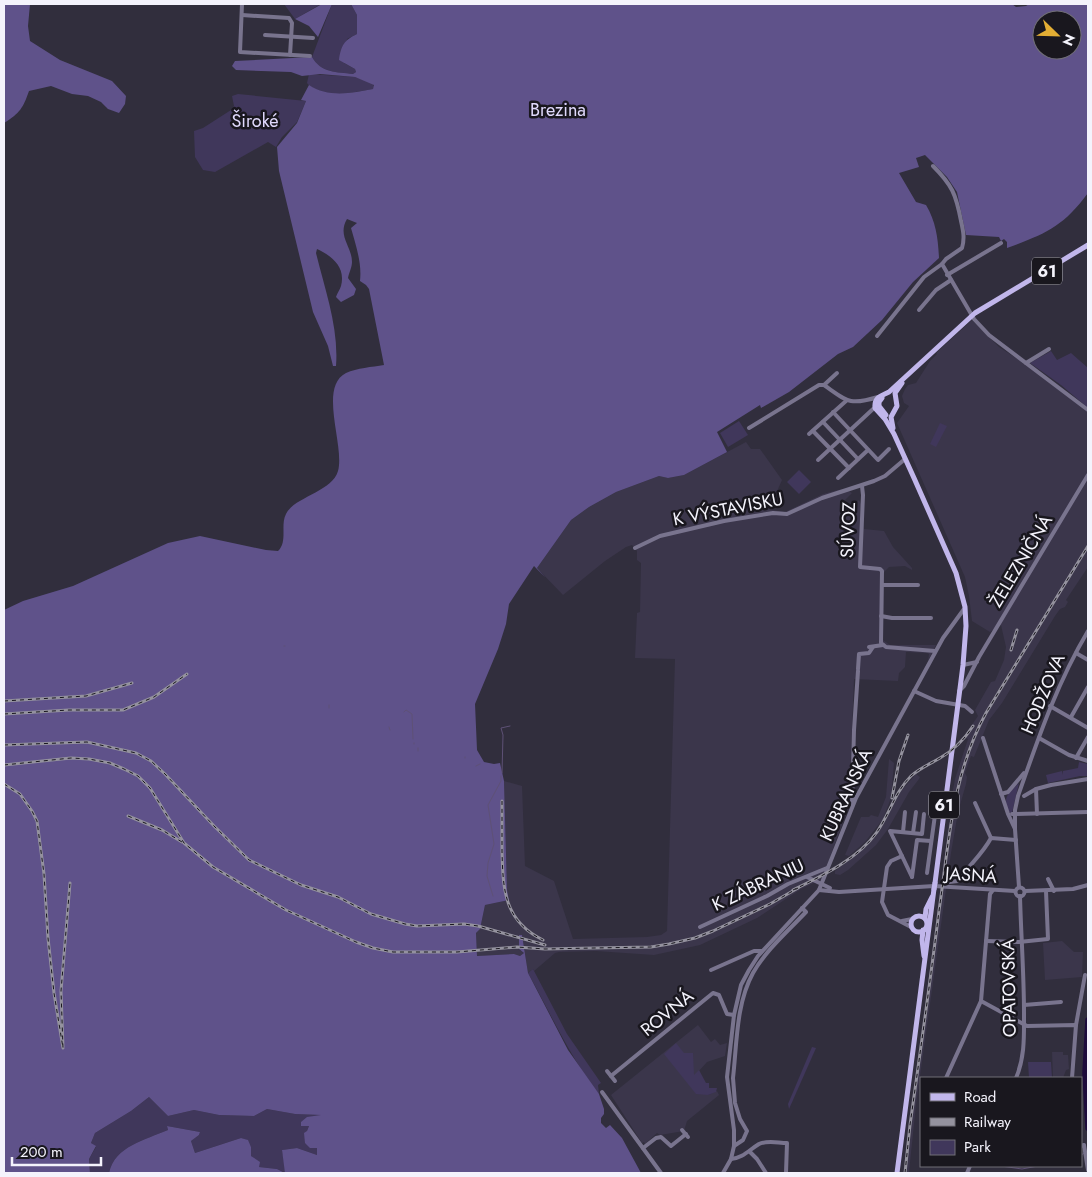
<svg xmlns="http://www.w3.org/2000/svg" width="1092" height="1177" font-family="Jost,sans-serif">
	<rect width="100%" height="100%" fill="#312e3d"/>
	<g fill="#3b364b">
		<polygon points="972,320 999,347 1046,377 1088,411 1088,567 1066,600 1068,602 1065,607 1060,609 1055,616 1002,703 989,720 974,757 971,756 965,773 967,777 966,784 958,812 951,853 916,1105 909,1172 904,1173 948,829 952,807 951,801 955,779 968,739 966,738 954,751 955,747 965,735 978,716 975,710 991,682 995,681 1004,660 1006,647 1001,625 990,632 972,621 969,596 965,577 897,423 909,406 904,403 902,396 905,389 908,385 916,383 930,361 937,354 936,353"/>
		<polygon points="746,442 751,449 760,449 782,480 771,505 772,510 785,512 823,494 838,490 846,489 852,493 845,500 854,510 856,507 854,505 859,500 861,504 860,517 863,519 864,529 884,531 893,547 912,568 912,570 905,566 889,567 884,572 883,640 890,645 936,645 928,661 929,654 927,653 906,652 905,667 899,673 898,681 854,679 849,806 822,879 801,889 757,918 700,945 654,955 596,951 559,952 555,953 534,971 533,969 528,973 522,935 518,949 524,953 520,956 514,954 477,956 476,933 480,929 485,905 509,900 507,890 504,781 522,786 525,866 554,881 573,939 647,937 661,935 667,931 675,659 635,658 637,613 640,612 641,563 637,560 637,551 632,545 626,547 605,561 563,595 537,568 571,520 589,507 616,492 659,476 668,478 684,475"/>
		<polygon points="889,759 894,763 891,798 883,819 865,842 849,856 845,855 861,817 869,817 871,815 878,817 886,797"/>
		<polygon points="916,774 920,777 919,779 909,792 888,829 876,845 848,870 840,875 835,874 835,871 870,843 884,823 901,791"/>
		<polygon points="1062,941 1074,952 1083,952 1082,977 1045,980 1043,943"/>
		<polygon points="698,1025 711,1042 715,1039 720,1045 727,1043 725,1056 707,1062 688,1083 708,1095 717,1091 719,1095 687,1121 684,1131 660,1135 657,1133 645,1144 644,1142 642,1143 611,1095"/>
		<polygon points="1052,1052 1063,1052 1063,1055 1068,1055 1069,1069 1066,1070 1063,1078 1053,1078"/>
	</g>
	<g fill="#40375b">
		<polygon points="284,4 321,4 295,19"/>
		<path d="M332 4H351L357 15V34L347 39 344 63 355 69 356 72 353 74C337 72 321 73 312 57Z"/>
		<path d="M309 74 355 77 373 83 374 87 373 89C354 92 321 101 307 83Z"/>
		<polygon points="238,94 306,101 297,122 282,137 276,147 268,142 215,172 203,170 195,157 194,131 203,128 231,110 234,106 232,96"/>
		<polygon points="1051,351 1057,360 1071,353 1088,368 1088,408 1061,385 1030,363"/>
		<polygon points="739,421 748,435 728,447 720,433"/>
		<polygon points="940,423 947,426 936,447 930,444"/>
		<polygon points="799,470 811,482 799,494 787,482"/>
		<polygon points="1079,762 1088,764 1088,776 1080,776 1048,783 1046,775 1062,771 1063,775 1063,771 1078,768"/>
		<path d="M1019 783 1012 813 1008 812C1003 795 1008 794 1019 783Z"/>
		<path d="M533 969 567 1034 601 1083 598 1085 599 1094C593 1088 590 1081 585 1075 563 1042 547 1007 528 973Z"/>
		<polygon points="676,1043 684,1053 693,1053 694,1075 699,1070 706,1083 709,1083 709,1088 717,1088 716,1092 708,1095 696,1094 664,1054"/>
		<polygon points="812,1047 816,1048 789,1109 788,1104"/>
		<polygon points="1028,1062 1051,1062 1052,1078 1029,1078"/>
		<path d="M149 1097 168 1116 194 1110 219 1115 254 1116 267 1109 295 1114 327 1115 309 1126 307 1131 317 1148V1155L297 1148 282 1150 286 1173 277 1169 259 1167 251 1156V1147L247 1140 241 1138 195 1153 191 1141 199 1135 200 1132 167 1126 168 1130C145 1140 115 1146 109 1173H90L89 1159 96 1147 91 1143 95 1133 131 1111Z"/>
	</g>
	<g fill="#5f528a" fill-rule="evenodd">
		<path d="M4 4H30L28 26 30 41 60 60 112 81 126 96 125 104 119 113 108 109 101 102 88 96 72 94 51 86 29 91C23 108 20 113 4 123Z"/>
		<polygon points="322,4 332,4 318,37 309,26 295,19"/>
		<path d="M351 4H1012L1016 7 1026 6 1029 4H1088V193C1063 227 1045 234 1007 248V242L1004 239 1001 241 999 237 966 235 957 192 947 177 925 155 916 158 919 167 899 173 916 202 926 205C936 222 938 238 939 258L913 282 882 320 853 347 838 354 789 392 761 408 760 405 717 432 727 452 684 475 668 478 659 476 616 492 589 507 571 520 537 568 545 577 534 566 509 604 506 624 498 649 475 704 477 750 484 762 494 764 500 763 504 781 507 890 509 900 485 905 480 929 476 933 477 956 514 954 520 956 524 953 519 949V935H522L528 973 568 1050 599 1094 604 1109V1114L601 1118V1123L606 1128 610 1125 622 1138 641 1173H250L244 1172 243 1173H109C115 1146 145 1140 168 1130L167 1126 200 1132 199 1135 191 1141 195 1153 241 1138 248 1140 251 1147V1156L260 1162 259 1167 277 1169 285 1173 282 1150 297 1148 317 1155V1148H310L305 1143 304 1133 307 1131 309 1126H301V1122L307 1117 321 1115 295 1114 267 1109 254 1116 219 1115 194 1110 168 1116 149 1097 131 1111 95 1133 91 1143 96 1146 89 1159 90 1173H4V610L23 601 73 586 168 543 200 536 266 550 278 551C288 541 280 525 286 514 294 497 332 492 338 471 345 446 318 387 346 373 357 368 372 367 384 365L369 289 366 285 360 281C362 263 356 246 351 228L357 223 347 219C337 236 352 246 352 262 352 267 349 273 348 278L356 289 354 295 341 302 336 297C337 293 340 290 341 286 346 267 332 256 317 249L316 253C325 290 339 328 336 366H333L328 346 313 312 279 171 277 147 297 123 306 101 301 100 309 85C328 98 352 93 373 89L374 85 355 77 320 74 302 76 291 72 236 70 232 66 235 61 312 57C321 73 337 72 353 74L356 72 355 69 339 60C341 46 344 40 357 34V15ZM1042 20H1072V50H1042Z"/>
	</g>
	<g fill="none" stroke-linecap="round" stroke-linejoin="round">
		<g stroke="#5e5176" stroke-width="1">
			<polyline points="284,646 285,646"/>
			<polyline points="329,708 329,705"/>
			<polyline points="404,712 406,710 412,714 413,739"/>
			<polyline points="389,727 390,730"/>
			<polyline points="414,743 414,744"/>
			<polyline points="418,751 418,748"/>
			<polyline points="465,758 465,757"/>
			<polyline points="476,766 480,764"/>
			<polyline points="502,773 503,735 501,728 510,726"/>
			<polyline points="493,896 487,876 488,863 494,844 488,805 501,781 501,776"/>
			<polyline points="1081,1155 1088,1151"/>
			<polyline points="1001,1166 1022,1169 1038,1166"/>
		</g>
		<polyline stroke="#1d0b3c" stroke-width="5.5" points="1088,1020 1085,1073 1088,1128"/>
		<g stroke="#79748e" stroke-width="4">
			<polyline points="242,4 240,52 310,56"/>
			<polyline points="242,15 289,18 292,23 290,55"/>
			<polyline points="265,35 313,38"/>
			<path d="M933 166C952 185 956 194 961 221 963 230 965 238 962 248L946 259 942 264 974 319 989 335 1088 410"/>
			<polyline points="947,275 1001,243"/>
			<polyline points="919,310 936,290 951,280"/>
			<polyline points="877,336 924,277 942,264"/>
			<polyline points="1026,363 1049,349"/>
			<polyline points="824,385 837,373"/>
			<polyline points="833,412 878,460 889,449"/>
			<polyline points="823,422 858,459"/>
			<path d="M749 428 819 385H824C847 401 849 406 878 397"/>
			<polyline points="813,431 849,468"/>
			<polyline points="809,434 846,401"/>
			<polyline points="818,460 873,409"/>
			<polyline points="838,478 868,450"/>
			<polyline points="862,486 863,495 860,567 880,569 882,571 881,643 886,647 935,651"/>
			<polyline points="635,548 660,536 724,521 773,513 787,514 822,498 874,481 885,476 905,459"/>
			<polyline points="882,585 918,585"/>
			<polyline points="881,616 892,618 931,618"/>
			<polyline points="869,647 883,645"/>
			<polyline points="1076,653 1088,660"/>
			<polyline points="963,665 977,662"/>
			<polyline points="858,669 859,654 869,653 873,647"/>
			<polyline points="914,691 936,701 965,706 972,712"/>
			<polyline points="959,691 964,686 979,657 1088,475"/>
			<polyline points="1050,706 1088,728"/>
			<polyline points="1071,717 1088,687"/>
			<polyline points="983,738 1008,814 1015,829 1019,887"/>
			<polyline points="1039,738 1069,755 1088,761"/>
			<polyline points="1076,758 1088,737"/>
			<polyline points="1001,794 1008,792 1024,773"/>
			<polyline points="1024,796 1036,789"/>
			<polyline points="852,803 854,730 858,671"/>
			<polyline points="975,803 991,838"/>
			<polyline points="1012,814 1088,812"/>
			<polyline points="1037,814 1036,789 1051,785 1088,779"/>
			<path d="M1015 829V810L1018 796C1038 739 1057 683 1088 631"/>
			<polyline points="903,832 905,812"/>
			<polyline points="913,833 916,812"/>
			<polyline points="902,856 891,861 887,867 882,902 888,915 911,927"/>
			<polyline points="927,873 935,815"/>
			<polyline points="807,877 830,888"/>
			<polyline points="912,877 890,831 922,834 924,814"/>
			<polyline points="912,877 917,840 931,841"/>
			<polyline points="1048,879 1054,891"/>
			<path d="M949 882 958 881C968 866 982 855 991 838L1016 840"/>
			<circle cx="1020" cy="892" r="4.5"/>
			<polyline points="819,890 839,892 934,886 1015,891"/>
			<polyline points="1025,891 1073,889 1088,885"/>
			<polyline points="902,921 912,919"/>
			<polyline points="700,927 767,896 788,884 827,868"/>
			<polyline points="986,941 1019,942 1048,939 1046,891"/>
			<polyline points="711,970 754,951 762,951"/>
			<polyline points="981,1001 1027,1026 1076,1025 1072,1078"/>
			<polyline points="1024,1005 1061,1002"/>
			<polyline points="1076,1025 1085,975"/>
			<polyline points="607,1071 615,1081"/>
			<polyline points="611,1076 713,993 719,995 727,1014 734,1015"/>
			<polyline points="946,1078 981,1001 990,894 993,890"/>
			<path d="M1016 1078C1025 1057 1024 1036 1024 1013 1024 974 1021 935 1020 896"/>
			<polyline points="602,1092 661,1173"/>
			<polyline points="682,1130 688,1137"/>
			<path d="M734 1146 743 1140 747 1131 740 1119 735 1103 733 1078C737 1043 736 1004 753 973 766 950 788 931 806 912L802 908"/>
			<polyline points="1081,1146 1084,1145 1088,1170"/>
			<polyline points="643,1148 656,1138 661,1137 671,1146 686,1134"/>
			<polyline points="750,1152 757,1159 766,1173"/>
			<path d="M731 1159C743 1158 749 1150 759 1144 767 1140 778 1143 787 1143L786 1173"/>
			<polyline points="723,1173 731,1159 734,1146 734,1130 727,1077 734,1015 741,985 749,970 758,956 819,890 856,798 943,638 964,609"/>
			<polyline points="967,1173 970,1166"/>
		</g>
		<g stroke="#c1b6eb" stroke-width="5">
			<polyline points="882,398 879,402 879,406 886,415"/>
			<polyline points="893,428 891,417 897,406 895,393 902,383"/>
			<path d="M935 883 963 665 966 626 965 607 956 573 914 478 894 434 885 419 875 408C874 397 881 396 889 392L975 313 1088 245"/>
			<circle cx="919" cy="924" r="8"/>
			<polyline points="925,918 926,909 932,897"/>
			<polyline points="923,930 922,940 924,956"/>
			<polyline points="897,1173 934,889"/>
		</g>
		<defs>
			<g id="rail">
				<polyline points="1011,650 1017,630"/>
				<polyline points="4,701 86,696 132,683"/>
				<polyline points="4,714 69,710 123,710 154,697 187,674"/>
				<polyline points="4,745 87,742 136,753 151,761 165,774 214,826 249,860 301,885 338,897 371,914 405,924 417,926 464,924 478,926 545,945"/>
				<polyline points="4,765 71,758 89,759 110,763 124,769 138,776 150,788 184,843 213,867 286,910 356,942 373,948 393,952 457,952 517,947 545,949 593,948 651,947 669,944 695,938 713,931 770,904 798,888"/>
				<polyline points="4,784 20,794 32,811 37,821 44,874 48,938 54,993 63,1048 61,991 70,883"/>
				<polyline points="892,798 899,761 908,735"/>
				<path d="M502 801C502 817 502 834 502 851 503 890 504 921 543 940"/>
				<polyline points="128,816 162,830 182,842"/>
				<path d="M793 890C822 876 858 859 877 832 890 813 895 792 911 776 920 768 930 764 940 758 954 750 964 740 973 726"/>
				<path d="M905 1173 910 1125C920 1054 930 983 939 911 949 842 952 775 986 713L1088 546"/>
			</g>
		</defs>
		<use href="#rail" stroke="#94929e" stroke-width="3"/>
		<use href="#rail" stroke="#19171e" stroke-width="1" stroke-dasharray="4" stroke-linecap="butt"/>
		<polyline stroke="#c1b6eb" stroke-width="5" points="934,889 935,883"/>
	</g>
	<g text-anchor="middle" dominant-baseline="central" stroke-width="5" stroke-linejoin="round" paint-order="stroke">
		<g fill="#19171e" stroke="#b2b1b9" stroke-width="1">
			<rect x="1032" y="257.5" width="30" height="27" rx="4"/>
			<rect x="929" y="791.5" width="30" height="27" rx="4"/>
		</g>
		<g font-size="16" font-weight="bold" fill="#f4f3fc">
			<text x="1047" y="271">61</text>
			<text x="944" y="805">61</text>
		</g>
		<g font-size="18" fill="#e0d9fc" stroke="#19171e">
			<text x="558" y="110">Brezina</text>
			<text x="255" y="121">Široké</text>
		</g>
		<g font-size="18" fill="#f4f3fc" stroke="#19171e">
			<text transform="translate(728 509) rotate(-11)">K VÝSTAVISKU</text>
			<text transform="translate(848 530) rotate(-88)">SÚVOZ</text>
			<text transform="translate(1021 561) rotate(-59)">ŽELEZNIČNÁ</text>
			<text transform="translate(1043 694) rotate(-67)">HODŽOVA</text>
			<text transform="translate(846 795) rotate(-65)">KUBRANSKÁ</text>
			<text transform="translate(971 875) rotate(4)">JASNÁ</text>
			<text transform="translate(758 885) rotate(-25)">K ZÁBRANIU</text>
			<text transform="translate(1009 988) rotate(-91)">OPATOVSKÁ</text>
			<text transform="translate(667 1013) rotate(-39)">ROVNÁ</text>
		</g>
	</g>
	<rect width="1092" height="1177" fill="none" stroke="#f4f3fc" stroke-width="10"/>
	<rect x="920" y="1077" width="162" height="90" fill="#19171e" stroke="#716f77"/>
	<rect x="930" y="1093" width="25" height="8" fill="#c1b6eb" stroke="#716f77"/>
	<text x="964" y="1102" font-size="15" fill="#f4f3fc">Road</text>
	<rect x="930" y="1118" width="25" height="8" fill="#94929e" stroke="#716f77"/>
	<text x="964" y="1127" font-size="15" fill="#f4f3fc">Railway</text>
	<rect x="930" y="1140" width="25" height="15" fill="#40375b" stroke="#716f77"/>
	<text x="964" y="1152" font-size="15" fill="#f4f3fc">Park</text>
	<g transform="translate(1057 35) rotate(113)"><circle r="24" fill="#19171e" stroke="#716f77"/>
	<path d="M0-4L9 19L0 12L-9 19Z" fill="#e3ae34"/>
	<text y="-8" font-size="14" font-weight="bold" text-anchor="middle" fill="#f4f3fc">N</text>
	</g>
	<path d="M12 1157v8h89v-8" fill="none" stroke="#f4f3fc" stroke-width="2.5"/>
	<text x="20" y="1157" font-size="15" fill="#f4f3fc" stroke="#19171e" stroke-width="4" paint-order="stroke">200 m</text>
</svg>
